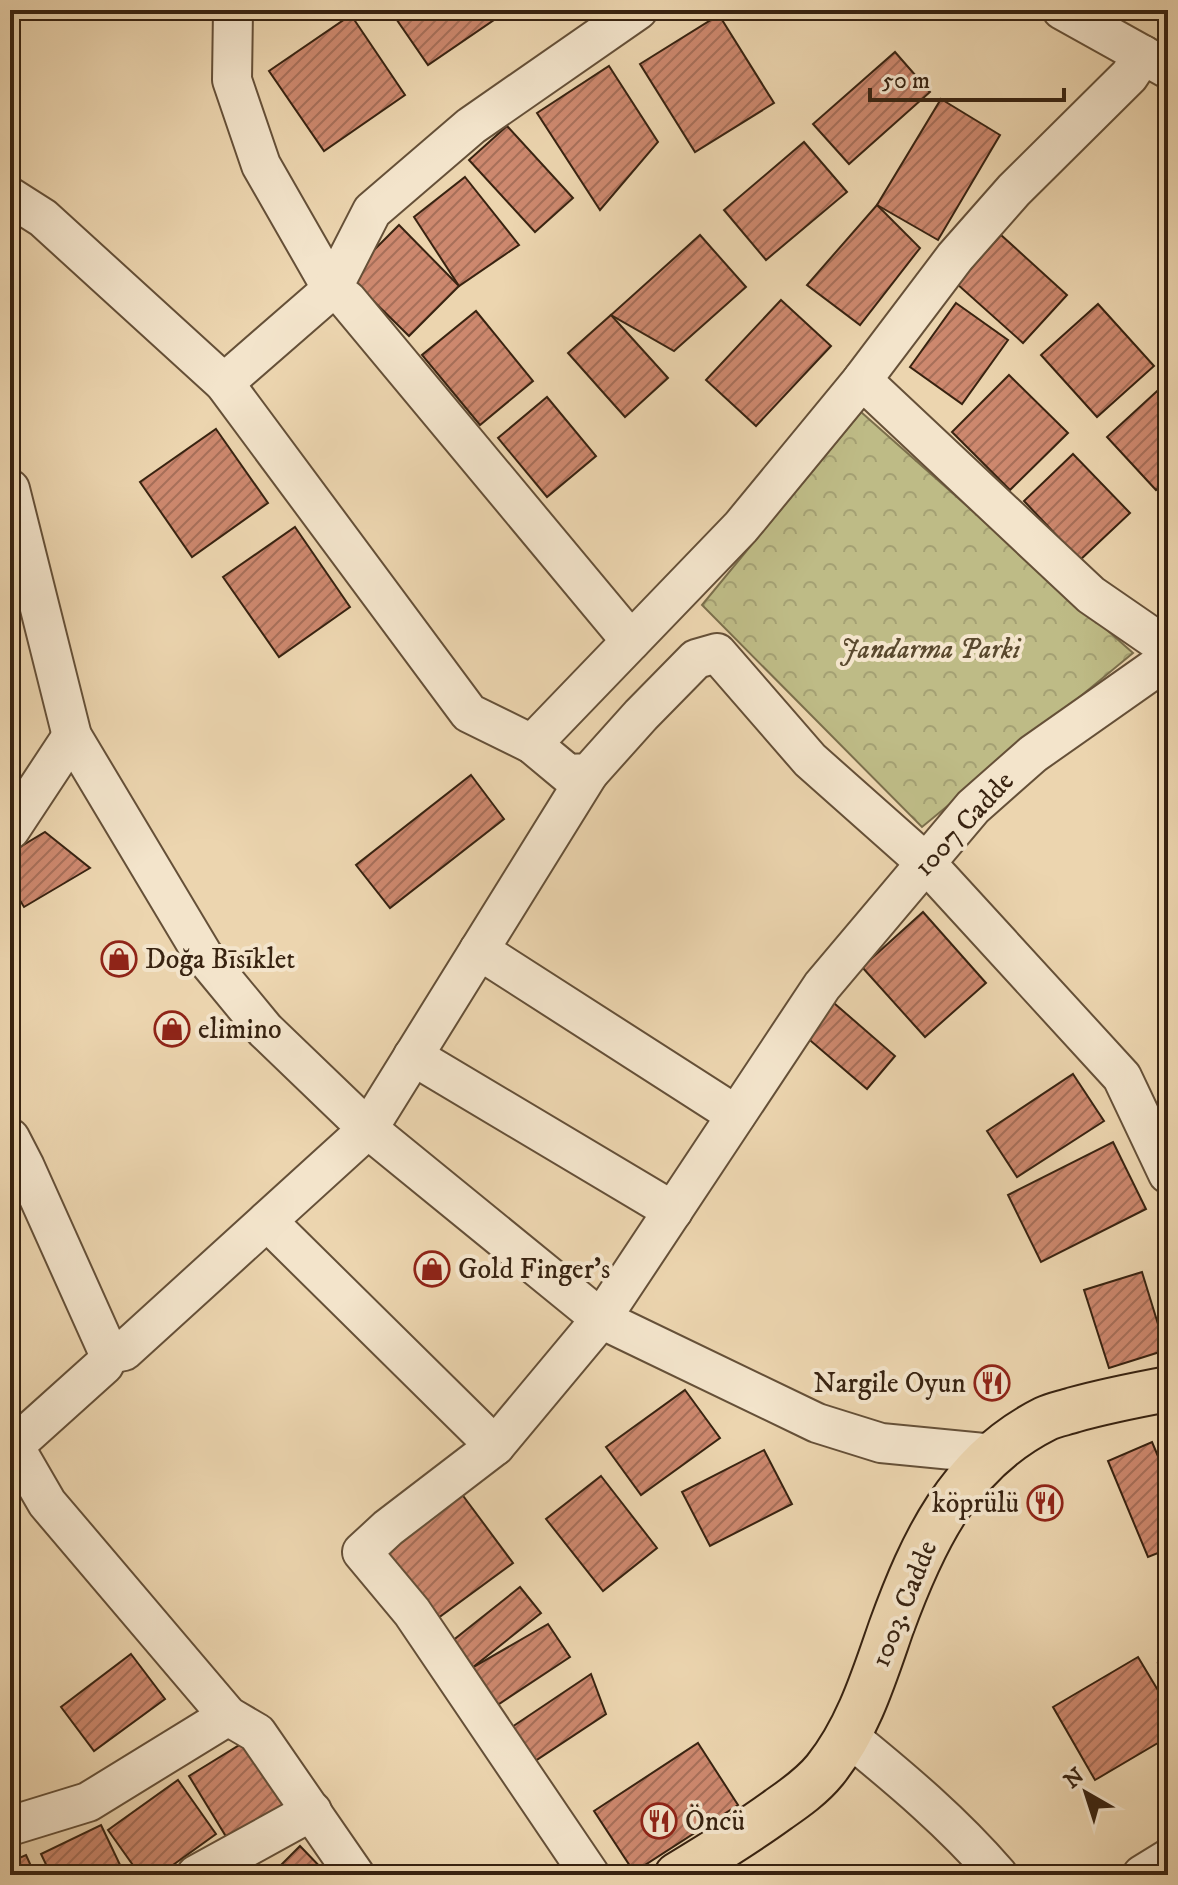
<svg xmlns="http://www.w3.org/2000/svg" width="1178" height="1885" font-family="'IM FELL DW Pica',serif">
	<defs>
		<pattern id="park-crowns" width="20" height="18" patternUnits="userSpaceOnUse" patternTransform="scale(2)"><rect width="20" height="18" fill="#bebb86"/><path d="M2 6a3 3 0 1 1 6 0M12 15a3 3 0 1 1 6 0" fill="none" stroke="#a4a073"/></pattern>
		<pattern id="building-hatch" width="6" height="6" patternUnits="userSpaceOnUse" patternTransform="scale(2)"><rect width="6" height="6" fill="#cd886e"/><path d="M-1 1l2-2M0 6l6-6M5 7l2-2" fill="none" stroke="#a76f59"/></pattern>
	</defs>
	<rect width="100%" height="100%" fill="#ecd5af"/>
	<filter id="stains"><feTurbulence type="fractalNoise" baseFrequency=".0025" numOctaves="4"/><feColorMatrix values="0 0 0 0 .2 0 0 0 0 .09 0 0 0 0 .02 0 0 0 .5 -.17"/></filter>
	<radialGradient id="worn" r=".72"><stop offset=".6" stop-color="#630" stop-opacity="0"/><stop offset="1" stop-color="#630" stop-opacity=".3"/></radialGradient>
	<polygon fill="url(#park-crowns)" stroke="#7b6f4c" stroke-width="2" points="861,412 1133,653 922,827 702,605"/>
	<g fill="url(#building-hatch)" stroke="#382311" stroke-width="2">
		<polygon points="390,10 506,10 507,11 428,65"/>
		<polygon points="351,15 405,95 324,151 269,71"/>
		<polygon points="719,15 774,103 695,152 640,64"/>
		<polygon points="895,52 930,92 849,164 813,124"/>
		<polygon points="609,66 658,142 600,210 537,113"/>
		<polygon points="941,99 1000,135 938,240 877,205"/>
		<polygon points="507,126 573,198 535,232 469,160"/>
		<polygon points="804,142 847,192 766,260 724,210"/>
		<polygon points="465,177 519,245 459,286 414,217"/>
		<polygon points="877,205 920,248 860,325 807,285"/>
		<polygon points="399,225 459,286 409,336 348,276"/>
		<polygon points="700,235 746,287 674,351 611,315"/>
		<polygon points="1001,235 1067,295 1023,343 957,284"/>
		<polygon points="781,300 831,346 756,426 706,380"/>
		<polygon points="956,303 1008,340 962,404 910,367"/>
		<polygon points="1098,304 1154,366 1097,417 1041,355"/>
		<polygon points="476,311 533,381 480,425 422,355"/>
		<polygon points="611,315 668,378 625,417 568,353"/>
		<polygon points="1009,375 1068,433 1010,490 952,432"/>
		<polygon points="1168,381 1168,480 1156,490 1107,437"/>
		<polygon points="547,397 596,456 547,497 498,438"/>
		<polygon points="216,429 268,503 192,557 140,482"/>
		<polygon points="1073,454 1130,513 1080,560 1024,501"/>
		<polygon points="295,527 350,607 279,657 223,577"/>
		<polygon points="471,775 504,819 390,908 356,865"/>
		<polygon points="45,832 90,868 24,907 10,884 10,853"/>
		<polygon points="923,912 986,983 925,1037 862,967"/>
		<polygon points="827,997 895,1056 867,1089 798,1030"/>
		<polygon points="1073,1074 1104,1121 1017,1177 987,1131"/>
		<polygon points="1113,1142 1146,1209 1041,1262 1008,1195"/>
		<polygon points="1142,1272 1166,1350 1109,1368 1084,1290"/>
		<polygon points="685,1390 720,1438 641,1495 606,1447"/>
		<polygon points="1152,1442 1168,1480 1168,1549 1148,1557 1108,1461"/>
		<polygon points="764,1450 792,1504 710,1546 682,1492"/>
		<polygon points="601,1476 657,1548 603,1591 546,1519"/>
		<polygon points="461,1493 513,1563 434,1621 383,1551"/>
		<polygon points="520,1587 541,1613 472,1668 451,1642"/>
		<polygon points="548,1624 570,1657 493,1708 472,1668"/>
		<polygon points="131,1654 165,1699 94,1751 61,1707"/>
		<polygon points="1138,1657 1168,1707 1168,1737 1095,1780 1053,1707"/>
		<polygon points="1168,1657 1168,1678 1158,1663"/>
		<polygon points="591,1674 606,1714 529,1765 506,1731"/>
		<polygon points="246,1741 287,1808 230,1843 189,1776"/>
		<polygon points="698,1743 738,1805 634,1872 594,1811"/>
		<polygon points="178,1780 216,1834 159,1875 140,1875 108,1830"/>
		<polygon points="101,1825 122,1869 110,1875 51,1875 41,1854"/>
		<polygon points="300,1846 328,1875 271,1875"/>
		<polygon points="26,1855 35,1875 10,1875 10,1862"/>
	</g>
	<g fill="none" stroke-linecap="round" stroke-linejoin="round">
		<defs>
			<g id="minor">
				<polyline points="233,10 232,80 261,165 332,289 347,300 631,641"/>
				<polyline points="1062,10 1168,69"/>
				<polyline points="10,197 43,218 224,383 469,713 532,744 568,774 589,773 641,715 696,659 717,653 810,760 926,863 1122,1077 1168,1174"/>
				<polyline points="862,380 1091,595 1168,648"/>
				<polyline points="224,383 332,289 372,211 471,126 638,10"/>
				<polyline points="10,489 72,736 203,955 265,1030 368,1129 601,1319 817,1423 881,1443 994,1454"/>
				<polyline points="532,744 741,527 862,380 955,257 1014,190 1129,76 1143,55"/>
				<polyline points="10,830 72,736"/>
				<polyline points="479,950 736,1115"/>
				<polyline points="413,1056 673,1211"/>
				<polyline points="10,1138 25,1167 109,1354 104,1365 14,1446"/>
				<polyline points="267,1221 495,1446"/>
				<polyline points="109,1354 124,1351 368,1129 589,773"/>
				<polyline points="10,1444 14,1446 47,1503 228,1716 257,1733 355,1875"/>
				<path d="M848 1736C901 1779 953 1823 998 1875"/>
				<polyline points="10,1826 88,1802 228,1716"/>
				<polyline points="196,1875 312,1811"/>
				<polyline points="590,1875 412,1612 362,1552 388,1528 495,1446 601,1319 822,986 973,807 1033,754 1168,659"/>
				<polyline points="1142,1875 1168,1859"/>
			</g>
			<path id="major" d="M677 1875C712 1854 746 1833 779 1809 795 1798 812 1786 825 1770 858 1729 874 1677 891 1628 922 1543 959 1462 1045 1419 1053 1415 1064 1413 1073 1410 1105 1401 1136 1395 1168 1389"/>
		</defs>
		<use href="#minor" stroke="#655038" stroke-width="42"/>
		<use href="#major" stroke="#382311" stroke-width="48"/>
		<use href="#minor" stroke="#f3e4cb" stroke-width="38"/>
		<use href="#major" stroke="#ecd5af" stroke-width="44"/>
	</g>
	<defs>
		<symbol id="shop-ring" viewBox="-11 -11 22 22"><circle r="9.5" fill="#f3e4cb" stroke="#8f2418" stroke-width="1.5"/><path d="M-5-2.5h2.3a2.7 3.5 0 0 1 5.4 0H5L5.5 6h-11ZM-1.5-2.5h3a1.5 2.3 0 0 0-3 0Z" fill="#8f2418"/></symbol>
		<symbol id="restaurant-ring" viewBox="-11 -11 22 22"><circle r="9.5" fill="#f3e4cb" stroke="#8f2418" stroke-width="1.5"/><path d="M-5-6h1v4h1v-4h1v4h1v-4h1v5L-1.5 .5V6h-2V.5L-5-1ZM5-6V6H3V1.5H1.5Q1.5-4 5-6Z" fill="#8f2418"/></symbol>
	</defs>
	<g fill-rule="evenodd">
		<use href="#shop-ring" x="99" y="939" width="40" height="40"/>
		<use href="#shop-ring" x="152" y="1009" width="40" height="40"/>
		<use href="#shop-ring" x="412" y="1249" width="40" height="40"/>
		<use href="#restaurant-ring" x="972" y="1363" width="40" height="40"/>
		<use href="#restaurant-ring" x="1025" y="1483" width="40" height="40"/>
		<use href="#restaurant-ring" x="639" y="1801" width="40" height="40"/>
	</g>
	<g text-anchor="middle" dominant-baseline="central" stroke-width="8" stroke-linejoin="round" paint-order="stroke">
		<g font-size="28" font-style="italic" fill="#5a492e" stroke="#f3e4cb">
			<text x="930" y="649">Jandarma Parki</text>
		</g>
		<g font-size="28" fill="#382311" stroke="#f3e4cb">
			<text transform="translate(964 824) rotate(-47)">1007 Cadde</text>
			<text transform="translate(904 1604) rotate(-68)">1003. Cadde</text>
		</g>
		<g font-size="28" fill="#382311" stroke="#f3e4cb" text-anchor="start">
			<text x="145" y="959">Doğa Bīsīklet</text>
			<text x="198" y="1029">elimino</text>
			<text x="458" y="1269">Gold Finger’s</text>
			<text x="966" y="1383" text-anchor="end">Nargile Oyun</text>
			<text x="1019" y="1503" text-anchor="end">köprülü</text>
			<text x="685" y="1821">Öncü</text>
		</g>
	</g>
	<rect width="1178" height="1885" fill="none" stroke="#ecd5af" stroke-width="40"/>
	<rect x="12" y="12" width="1154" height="1861" fill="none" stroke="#382311" stroke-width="4"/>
	<rect x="20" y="20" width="1138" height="1845" fill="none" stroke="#382311" stroke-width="2"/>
	<g transform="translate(1086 1793) rotate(321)" stroke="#f3e4cb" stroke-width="6" paint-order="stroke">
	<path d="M0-6L14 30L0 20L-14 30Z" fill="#382311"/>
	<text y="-12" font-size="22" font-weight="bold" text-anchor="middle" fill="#382311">N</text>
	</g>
	<path d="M870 88v12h194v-12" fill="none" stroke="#382311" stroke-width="4"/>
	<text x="882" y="88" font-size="24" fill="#382311" stroke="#f3e4cb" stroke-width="6" paint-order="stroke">50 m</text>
	<rect width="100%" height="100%" filter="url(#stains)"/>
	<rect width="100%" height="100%" fill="url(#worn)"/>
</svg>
